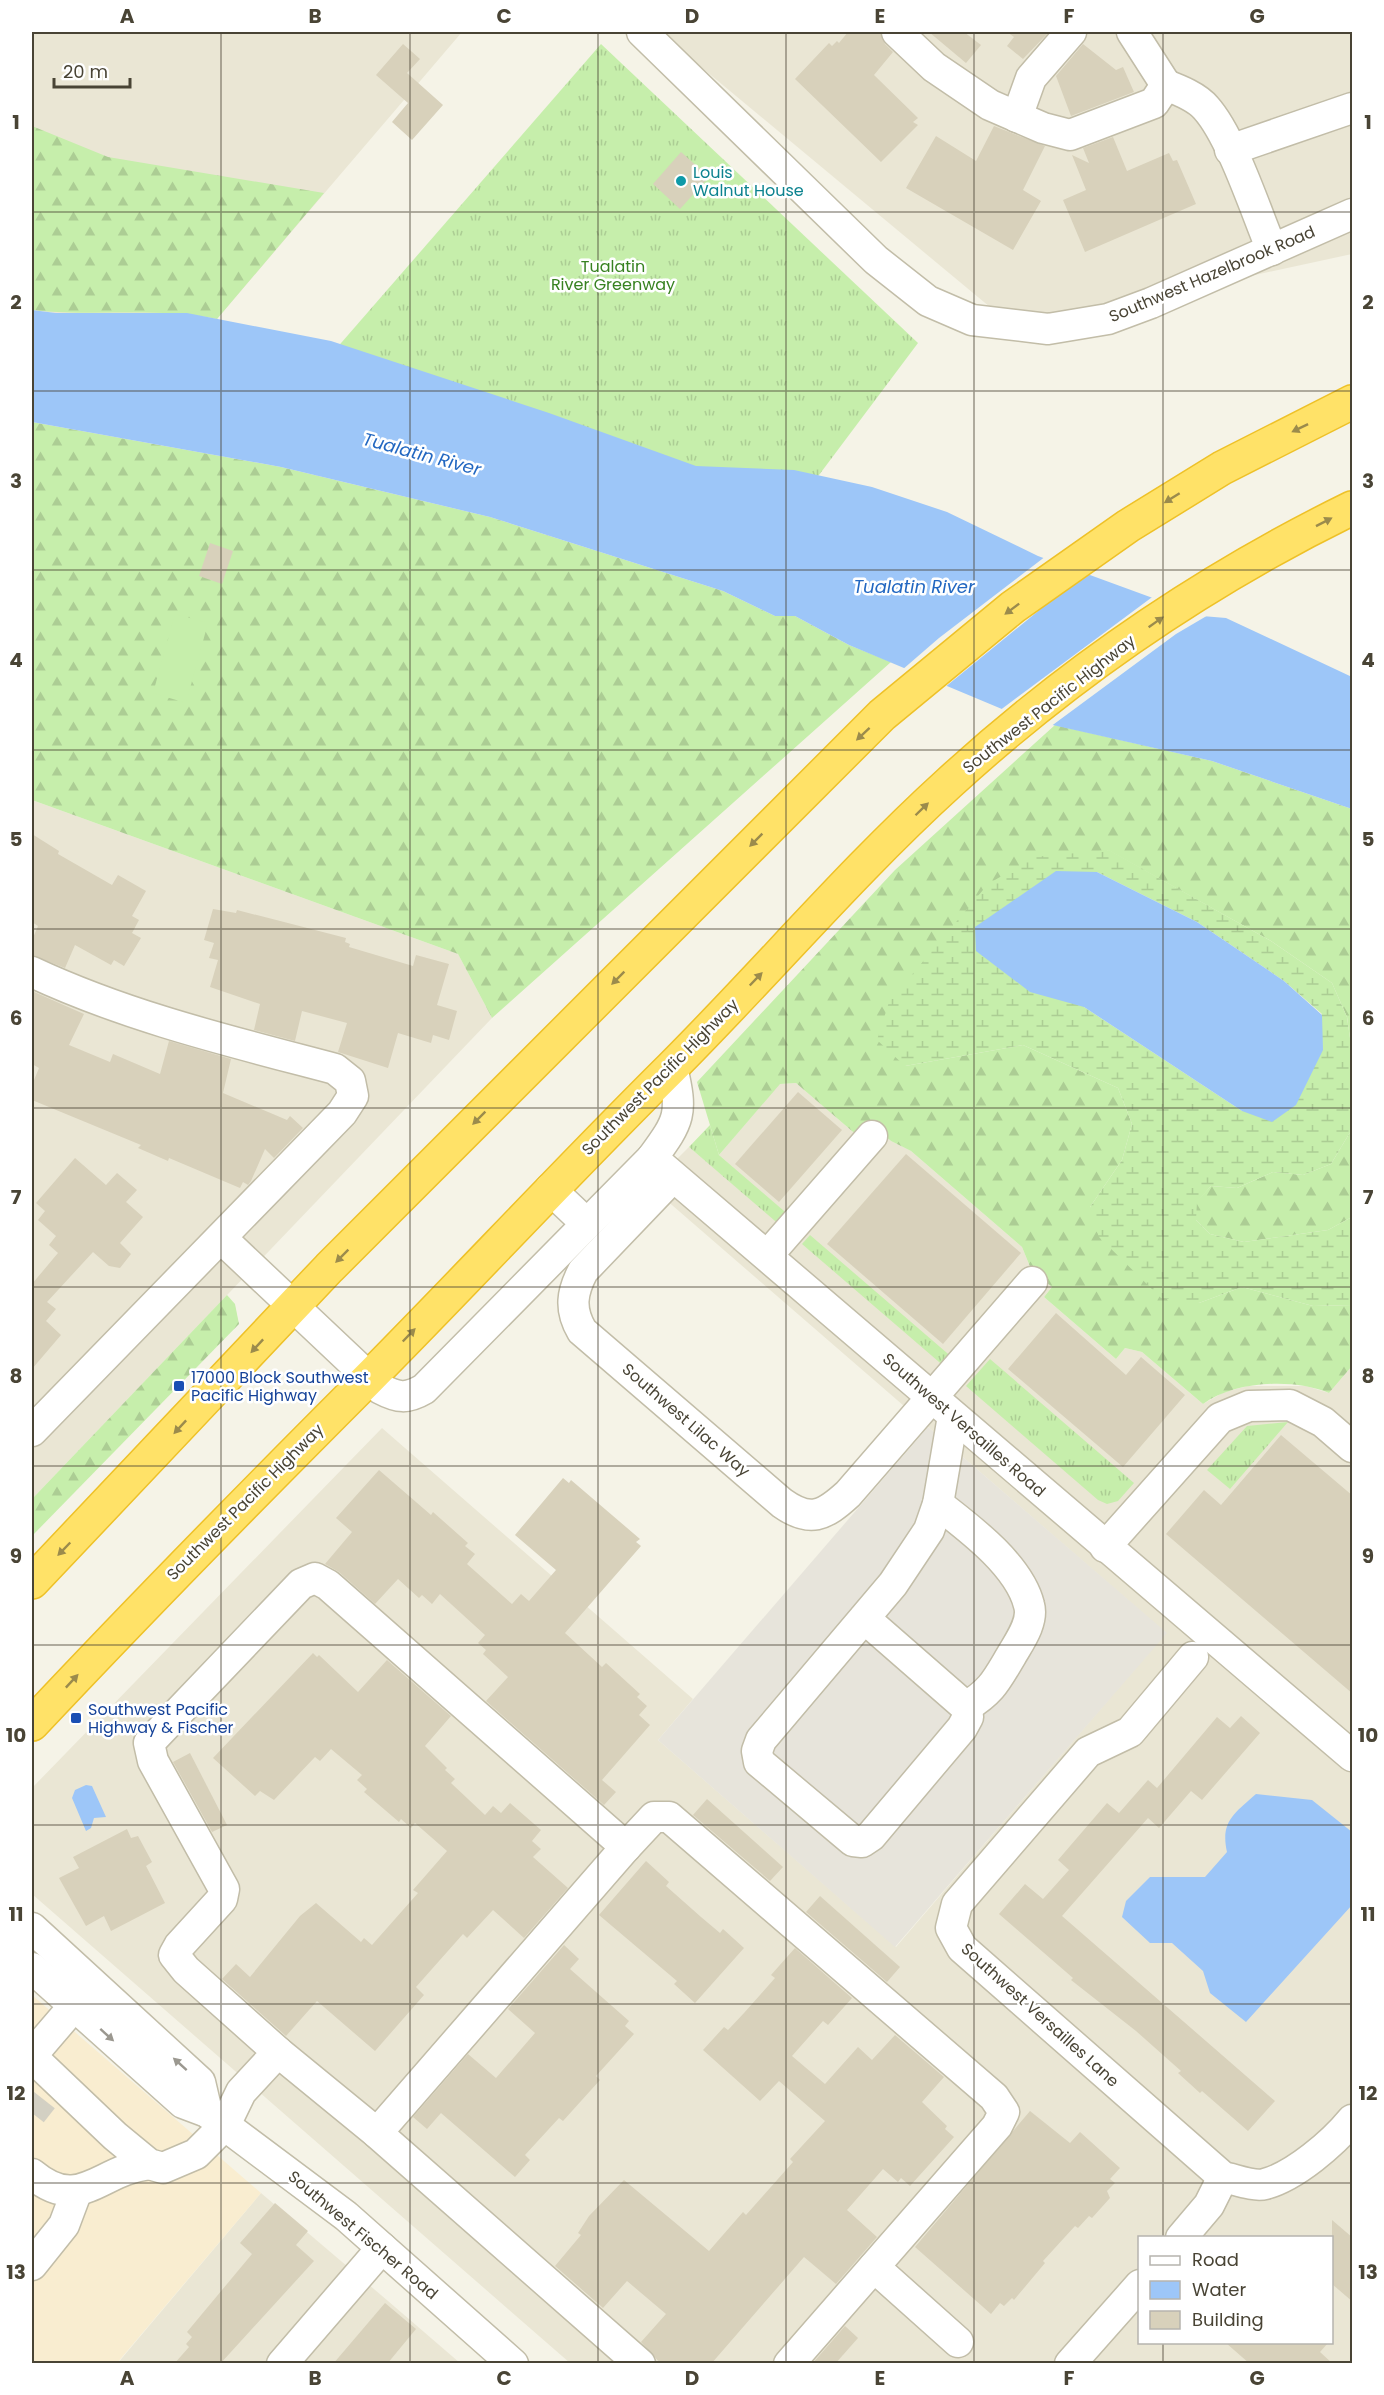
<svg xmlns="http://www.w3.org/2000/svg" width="1384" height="2395" font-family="Poppins,sans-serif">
	<defs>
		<pattern id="grass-tufts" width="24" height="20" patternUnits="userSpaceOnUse" patternTransform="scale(1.5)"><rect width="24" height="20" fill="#c6eeab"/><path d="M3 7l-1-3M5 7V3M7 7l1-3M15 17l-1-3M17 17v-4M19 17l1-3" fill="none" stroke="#accd94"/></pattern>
		<pattern id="forest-firs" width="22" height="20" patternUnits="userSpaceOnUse" patternTransform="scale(1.5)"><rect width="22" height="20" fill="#c6eeab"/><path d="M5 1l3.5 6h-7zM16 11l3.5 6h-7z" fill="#accd94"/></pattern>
		<pattern id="wetland-marsh" width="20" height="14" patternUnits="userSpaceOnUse" patternTransform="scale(1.5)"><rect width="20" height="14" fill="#c6eeab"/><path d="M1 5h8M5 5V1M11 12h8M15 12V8" fill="none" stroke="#accd94"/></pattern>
	</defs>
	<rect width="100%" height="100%" fill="#f5f3e7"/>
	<g fill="#eae6d4" fill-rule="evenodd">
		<polygon points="32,32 462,32 217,319 187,313 56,313 32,310"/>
		<polygon points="659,32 1352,32 1352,254 1014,327"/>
		<polygon points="32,800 458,954 492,1018 32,1499"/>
		<path d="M796 1083 859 1137 871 1124 891 1141 911 1151 1022 1247 1031 1269 1052 1287 1044 1297 1116 1359 1125 1348 1142 1352 1203 1404 1224 1392 1248 1386H1306L1329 1393 1352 1366V2363H570L32 1894V1788L382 1428 693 1699 658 1740 896 1947 1166 1633 650 1186 689 1147 782 1226 790 1217 719 1155 779 1084ZM1140 2238H1332V2342H1140Z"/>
		<polygon points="261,2193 388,2301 460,2363 117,2364"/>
	</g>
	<polygon fill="#f9edd0" points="32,1995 261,2193 117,2363 32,2363"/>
	<polygon fill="#e7e4db" points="928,1427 1167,1633 895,1947 658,1740"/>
	<g fill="url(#grass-tufts)">
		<polygon points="601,44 918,343 786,519 335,350"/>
		<polygon points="710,1125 719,1155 791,1217 782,1227 689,1147"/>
		<polygon points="810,1235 954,1359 946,1368 802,1244"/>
		<polygon points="990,1359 1134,1483 1118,1501 1107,1504 1098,1500 966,1386"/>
		<polygon points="1288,1422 1230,1489 1207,1470 1247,1426"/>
	</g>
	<g fill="url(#forest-firs)">
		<path d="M32 126 108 157 324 193 217 319C156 307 93 317 32 310Z"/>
		<polygon points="32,422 281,467 490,517 723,591 775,616 795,616 849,645 891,662 492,1018 458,954 32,800"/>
		<path d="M1055 725 1212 761 1352 809V1052L1347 1017 1332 983 1271 941 1108 850 905 1066 1023 1045 1118 1088 1132 1124 1122 1160 1090 1207 1199 1303 1242 1287 1313 1306 1352 1305V1366L1329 1393C1294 1378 1234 1381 1203 1404L1142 1352 1125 1348 1116 1359 1044 1297 1052 1287 1031 1269 1022 1247 911 1151 891 1141 871 1124 859 1137 796 1083 780 1084 719 1155 697 1082 895 870Z"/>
		<polygon points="1352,1129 1352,1217 1328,1230 1244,1242 1210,1234 1196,1220 1196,1202 1211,1186 1237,1188 1273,1172 1303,1175 1331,1164"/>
		<polygon points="227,1295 235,1304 239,1324 32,1536 32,1499"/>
	</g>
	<path fill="url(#wetland-marsh)" fill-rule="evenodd" d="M1109 850 1271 941 1332 983 1347 1017 1352 1052V1129L1331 1164 1303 1175 1273 1172 1237 1188 1211 1186 1197 1202 1196 1220 1210 1234 1244 1242 1328 1230 1352 1217V1305L1313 1306 1242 1287 1199 1303 1161 1298 1099 1237 1090 1207 1122 1160 1132 1124 1118 1088 1023 1045 905 1066 877 1040 889 1002 988 884 1034 857ZM1097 872 1197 922 1284 981 1322 1014 1242 1111 1084 1007Z"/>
	<polygon fill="#c6eeab" points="175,614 208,623 186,703 153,693"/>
	<g fill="#9dc6f8">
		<polygon points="32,310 56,313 187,313 331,341 549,413 696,466 794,470 872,487 947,512 1038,556 1202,616 1226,618 1352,677 1352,809 1212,761 1026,719 849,645 795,616 775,616 723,591 490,517 281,467 32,422"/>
		<polygon points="1056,871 1097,872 1197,922 1284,981 1322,1015 1323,1050 1296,1105 1272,1122 1242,1111 1084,1007 1030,992 976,951 975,927"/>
		<polygon points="86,1785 92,1786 106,1817 94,1818 91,1828 86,1831 72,1798 75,1790"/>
		<path d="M1256 1794 1312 1800 1352 1832V1905L1246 2022 1210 1993 1203 1971 1172 1943H1150L1122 1917 1126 1901 1150 1877H1205L1227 1852C1220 1821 1235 1813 1256 1794Z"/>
	</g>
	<g fill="#f5f3e7">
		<polygon points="1046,556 1092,573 1048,603 944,688 902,670 939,638"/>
		<polygon points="1155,595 1210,614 1176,634 1050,727 1025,722 999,711"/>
	</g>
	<g fill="#d8d1bb">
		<polygon points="848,32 880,32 885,44 893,52 874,75 918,118 913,122 918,125 881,162 795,79 829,43 832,46 837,41 839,43"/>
		<polygon points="929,32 964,32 981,45 966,63"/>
		<polygon points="1007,32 1049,32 1023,59 1007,46 1014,37"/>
		<polygon points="403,44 420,59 407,73 443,105 412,140 392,122 408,103 376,75"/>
		<polygon points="1083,44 1116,70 1123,67 1134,92 1071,116 1056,76"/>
		<polygon points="994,126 1045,146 1023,190 1041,201 1013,250 906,188 936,136 976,161"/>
		<polygon points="1113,137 1127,171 1169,153 1173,161 1177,160 1196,204 1085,252 1063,200 1086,190 1072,155 1089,163 1083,148"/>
		<polygon points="681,152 709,177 680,209 653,184"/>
		<polygon points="210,543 233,551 222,584 199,576"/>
		<polygon points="32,834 59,851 58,854 112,885 118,875 146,891 132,916 139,920 132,933 141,938 124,966 114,960 111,965 75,945 65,968 32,955 32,940 38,926 32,922"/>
		<polygon points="213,909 236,913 237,910 346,938 345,942 350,944 349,947 413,966 416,955 449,964 437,1005 457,1011 449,1040 433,1035 431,1043 398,1033 388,1068 338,1052 347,1023 302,1011 295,1041 254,1030 260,1004 210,987 218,960 209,958 214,943 204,940"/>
		<polygon points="32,991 84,1014 69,1045 110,1062 113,1054 160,1074 169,1041 231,1059 223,1093 287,1120 290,1116 303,1128 274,1158 265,1149 251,1181 248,1185 243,1182 240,1188 169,1158 168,1161 138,1148 141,1145 32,1100 32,1085 39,1068 32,1064"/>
		<polygon points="798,1092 842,1130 779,1202 735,1164"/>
		<polygon points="906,1154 1021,1253 943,1344 827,1244"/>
		<polygon points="75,1158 106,1185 117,1173 137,1190 126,1202 143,1217 120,1243 131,1254 120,1268 109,1266 93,1252 47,1302 56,1309 46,1321 61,1335 32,1369 32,1284 58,1253 49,1245 56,1236 38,1220 45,1211 36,1203"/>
		<polygon points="1056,1313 1126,1375 1141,1357 1185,1395 1123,1467 1008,1369"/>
		<polygon points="1281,1435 1353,1496 1353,1694 1166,1534 1204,1490 1221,1505"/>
		<polygon points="379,1470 431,1515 433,1512 468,1543 465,1546 475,1554 467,1564 512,1604 521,1594 529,1601 556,1570 515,1535 563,1478 569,1483 571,1480 640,1539 636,1542 641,1546 565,1633 602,1667 606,1663 640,1694 637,1697 647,1706 639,1715 650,1725 602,1780 616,1792 604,1805 486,1701 508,1677 483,1654 486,1650 478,1643 485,1635 440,1594 432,1604 422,1595 419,1598 398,1579 375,1604 339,1572 325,1564 352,1532 336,1518"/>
		<polygon points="313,1653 317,1657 319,1655 358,1692 387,1660 451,1716 425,1746 447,1768 445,1770 455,1779 451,1783 485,1815 493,1806 501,1813 510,1803 541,1830 532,1841 541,1849 533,1857 568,1888 524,1938 493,1910 467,1938 463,1934 416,1987 424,1995 375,2051 317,2001 286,2036 222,1979 236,1964 250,1977 300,1916 316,1903 361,1942 364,1938 372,1945 418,1893 413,1890 447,1851 415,1823 411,1828 401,1819 399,1822 364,1792 367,1789 357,1780 362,1775 331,1749 320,1761 315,1757 274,1800 260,1791 255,1796 213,1758"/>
		<polygon points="1241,1716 1260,1733 1202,1800 1191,1791 1159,1828 1148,1818 1062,1916 1275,2101 1248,2131 1202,2091 1200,2093 1178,2073 1181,2071 1136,2031 1071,1980 1073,1978 999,1914 1025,1884 1043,1899 1069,1870 1058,1860 1107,1803 1119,1813 1148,1780 1157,1788 1217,1717 1230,1728"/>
		<polygon points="190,1753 227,1825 212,1832 173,1762"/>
		<polygon points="707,1799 783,1867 770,1881 693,1815"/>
		<polygon points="127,1829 131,1838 138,1836 152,1862 146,1866 165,1903 111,1931 104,1916 86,1926 59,1878 79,1868 73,1857"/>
		<polygon points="646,1861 669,1882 666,1886 701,1917 720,1933 723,1929 744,1948 695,2003 674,1984 677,1981 599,1915"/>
		<polygon points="820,1896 900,1967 887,1982 806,1912"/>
		<polygon points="564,1945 579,1959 570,1969 629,2021 625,2026 634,2034 596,2076 600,2080 563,2121 559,2118 525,2155 530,2160 515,2177 441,2113 427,2129 413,2117 468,2054 496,2078 535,2033 508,2009"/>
		<polygon points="795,1948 852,1998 828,2025 823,2021 792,2056 825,2084 858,2047 872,2060 895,2035 944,2077 922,2102 947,2126 945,2129 954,2137 910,2186 901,2178 898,2182 883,2169 847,2210 877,2237 836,2284 804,2257 711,2364 661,2364 641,2342 666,2314 627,2281 603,2308 555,2266 581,2235 578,2233 589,2216 624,2180 709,2251 743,2212 746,2215 793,2162 790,2159 825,2121 779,2081 760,2101 703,2050 724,2027 728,2030 744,2013 775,1978 771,1975"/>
		<polygon points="1030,2111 1070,2143 1080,2132 1120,2168 1110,2179 1115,2183 1107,2191 1110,2198 1092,2218 1089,2216 1078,2228 1075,2226 1043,2261 1045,2263 1014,2300 1012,2298 1004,2306 1000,2303 991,2314 915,2247"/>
		<polygon points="275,2203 308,2231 296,2245 314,2261 220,2364 174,2364 189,2347 186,2344 192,2337 187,2332 252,2254 240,2243"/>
		<polygon points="1332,2220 1353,2238 1353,2302 1332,2284"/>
		<polygon points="385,2303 416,2329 387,2364 333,2364"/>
		<polygon points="845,2326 858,2338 835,2364 812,2364"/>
		<polygon points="1226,2343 1328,2343 1320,2352 1333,2364 1250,2364"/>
	</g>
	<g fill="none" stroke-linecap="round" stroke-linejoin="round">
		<polyline stroke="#d3d0c3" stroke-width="30" stroke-dasharray="30 15" stroke-linecap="butt" points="32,2113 43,2099"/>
		<defs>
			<g id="minor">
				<polyline points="642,32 876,260 928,301 972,320 1048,329 1108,319 1151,303 1352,214"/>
				<path d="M897 32 934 67 990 105 1043 128 1070 135 1154 103 1166 85C1179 90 1197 97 1206 108 1232 137 1256 212 1272 250"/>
				<polyline points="1132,32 1166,85"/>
				<polyline points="1017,117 1031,78 1071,32"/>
				<polyline points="1230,150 1352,108"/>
				<path d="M32 972C128 1017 233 1042 335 1069L350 1081 353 1096 342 1113 32 1431"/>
				<path d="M672 1067C683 1114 680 1120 652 1158L1352 1756"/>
				<path d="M673 1177 583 1271C572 1292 569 1309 582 1331L782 1503C810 1523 824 1516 848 1494L1032 1282"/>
				<polyline points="550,1189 586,1223"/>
				<path d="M221 1238 381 1389C398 1398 407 1399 424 1389L652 1158"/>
				<polyline points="768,1255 872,1136"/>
				<path d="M938 1504C969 1528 1019 1565 1029 1605 1034 1622 1019 1642 1011 1656 996 1681 992 1691 966 1707"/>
				<polyline points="1105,1547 1220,1418 1249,1406 1290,1405 1323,1422 1352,1447"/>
				<polyline points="864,1618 966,1707 968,1717 962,1728 871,1836 862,1842 853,1841 759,1762 757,1751 761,1740 893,1584 929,1530 938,1504 953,1416"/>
				<path d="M1193 1657 1130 1732 1088 1752 957 1904 951 1928 962 1948 1223 2177C1234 2179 1254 2187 1265 2184 1295 2176 1333 2143 1352 2120"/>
				<polyline points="32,1928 200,2082 207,2112"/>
				<polyline points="32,1968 183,2103 207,2112 346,2216 513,2364"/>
				<polyline points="278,2052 377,2133 640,2364"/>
				<polyline points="32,2055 74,2006"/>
				<polyline points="32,2057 115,2136 149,2164 163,2168 196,2154 225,2125 241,2092 278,2052 186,1970 174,1955 179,1946 222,1899 224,1889 153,1761 149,1743 301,1584 315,1578 328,1585 626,1847"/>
				<polyline points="377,2133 626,1847 654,1817 669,1817 994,2097 1004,2112 997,2126 789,2364"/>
				<path d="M32 2174C80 2214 99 2170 149 2164"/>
				<polyline points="1181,2238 1209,2205 1223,2177"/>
				<polyline points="32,2265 64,2225 76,2193"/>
				<polyline points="874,2267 958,2342"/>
				<polyline points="282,2364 382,2248"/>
				<polyline points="1070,2364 1140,2285"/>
			</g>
			<g id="highway">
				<polyline points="32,1582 329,1268 882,715 1013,607 1128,526 1222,468 1352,402"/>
				<path d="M32 1724C142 1607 254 1493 367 1380 469 1277 568 1170 671 1068 765 974 851 872 949 783 1069 673 1207 579 1352 508"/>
			</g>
		</defs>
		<use href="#minor" stroke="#c2bda8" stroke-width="33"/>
		<use href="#highway" stroke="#eec128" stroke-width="36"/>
		<use href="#minor" stroke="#fff" stroke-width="30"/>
		<use href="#highway" stroke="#ffe268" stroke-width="33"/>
	</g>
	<defs><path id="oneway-solid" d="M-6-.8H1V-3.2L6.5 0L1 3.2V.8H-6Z" transform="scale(1.5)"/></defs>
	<g fill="#9b8b4c">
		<use href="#oneway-solid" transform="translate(1300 428) rotate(154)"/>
		<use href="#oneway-solid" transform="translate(1172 498) rotate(148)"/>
		<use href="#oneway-solid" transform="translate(1324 522) rotate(-27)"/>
		<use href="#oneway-solid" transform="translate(1012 609) rotate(143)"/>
		<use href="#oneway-solid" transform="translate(1156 622) rotate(-35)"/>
		<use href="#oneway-solid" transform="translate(863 734) rotate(137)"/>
		<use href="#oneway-solid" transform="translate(922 809) rotate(-44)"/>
		<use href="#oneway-solid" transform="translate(756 840) rotate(135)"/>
		<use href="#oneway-solid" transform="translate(618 978) rotate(135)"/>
		<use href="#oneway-solid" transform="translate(756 979) rotate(-46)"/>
		<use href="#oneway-solid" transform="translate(479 1118) rotate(135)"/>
		<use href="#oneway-solid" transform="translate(342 1256) rotate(135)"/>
		<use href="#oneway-solid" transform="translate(409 1335) rotate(-46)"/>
		<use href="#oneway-solid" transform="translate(257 1346) rotate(133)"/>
		<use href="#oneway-solid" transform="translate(180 1427) rotate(133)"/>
		<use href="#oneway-solid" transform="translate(64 1549) rotate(134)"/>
		<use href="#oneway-solid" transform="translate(72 1681) rotate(-47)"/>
	</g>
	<g fill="#9b9890">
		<use href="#oneway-solid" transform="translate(107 2035) rotate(42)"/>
		<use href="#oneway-solid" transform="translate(180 2064) rotate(-138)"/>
	</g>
	<path fill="none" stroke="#494435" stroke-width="1.5" stroke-opacity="0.55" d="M221 32V2364M410 32V2364M598 32V2364M786 32V2364M974 32V2364M1163 32V2238M32 212H1352M32 391H1352M32 570H1352M32 750H1352M32 929H1352M32 1108H1352M32 1287H1352M32 1466H1352M32 1645H1352M32 1825H1352M32 2004H1352M32 2183H1352M1163 2342V2364"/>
	<circle fill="#0f9aa8" stroke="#fff" stroke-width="2" cx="681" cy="181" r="6"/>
	<g fill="#1a4fb4" stroke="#fff" stroke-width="2">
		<rect x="173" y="1380" width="12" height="12" rx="3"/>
		<rect x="70" y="1712" width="12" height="12" rx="3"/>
	</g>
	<g text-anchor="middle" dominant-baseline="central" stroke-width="5" stroke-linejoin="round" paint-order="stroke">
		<g font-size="16" fill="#0d838f" stroke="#fff" text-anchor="start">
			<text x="693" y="172">Louis<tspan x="693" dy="18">Walnut House</tspan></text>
		</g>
		<g font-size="16" fill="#388221" stroke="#fff">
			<text x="613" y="266">Tualatin<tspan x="613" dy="18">River Greenway</tspan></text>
		</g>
		<g font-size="16" fill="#494435" stroke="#fff">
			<text transform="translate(1212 274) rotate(-23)">Southwest Hazelbrook Road</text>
			<text transform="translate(1049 704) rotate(-38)">Southwest Pacific Highway</text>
			<text transform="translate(660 1077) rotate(-45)">Southwest Pacific Highway</text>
			<text transform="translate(686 1420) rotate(41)">Southwest Lilac Way</text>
			<text transform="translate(964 1425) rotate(41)">Southwest Versailles Road</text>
			<text transform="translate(245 1502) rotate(-45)">Southwest Pacific Highway</text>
			<text transform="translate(1040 2015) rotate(42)">Southwest Versailles Lane</text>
			<text transform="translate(363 2235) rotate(40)">Southwest Fischer Road</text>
		</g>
		<g font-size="16" fill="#164399" stroke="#fff" text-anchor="start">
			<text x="191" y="1377">17000 Block Southwest<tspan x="191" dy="18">Pacific Highway</tspan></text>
			<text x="88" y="1709">Southwest Pacific<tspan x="88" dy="18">Highway &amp; Fischer</tspan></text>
		</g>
		<g font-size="18" font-style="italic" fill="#2267c1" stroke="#fff">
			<text transform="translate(422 454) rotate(15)">Tualatin River</text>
			<text x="914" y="586">Tualatin River</text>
		</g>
	</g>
	<rect width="1384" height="2395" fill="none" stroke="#ffffff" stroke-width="66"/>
	<rect x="1138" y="2236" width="195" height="108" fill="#ffffff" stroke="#b6b4ae" stroke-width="1.5"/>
	<rect x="1150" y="2256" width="30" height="9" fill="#ffffff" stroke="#b6b4ae" stroke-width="1.5"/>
	<text x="1192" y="2266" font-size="18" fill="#494435">Road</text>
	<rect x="1150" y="2281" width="30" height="18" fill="#9dc6f8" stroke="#b6b4ae" stroke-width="1.5"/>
	<text x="1192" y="2296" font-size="18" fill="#494435">Water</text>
	<rect x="1150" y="2311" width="30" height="18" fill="#d8d1bb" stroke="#b6b4ae" stroke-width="1.5"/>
	<text x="1192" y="2326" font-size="18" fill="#494435">Building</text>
	<path d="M54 78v9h76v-9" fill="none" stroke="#494435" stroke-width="3"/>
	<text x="63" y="78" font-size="18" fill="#494435" stroke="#ffffff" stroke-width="4.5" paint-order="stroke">20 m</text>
	<rect x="33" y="33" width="1318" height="2329" fill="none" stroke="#494435" stroke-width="2"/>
	<g font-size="20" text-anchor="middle" font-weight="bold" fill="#494435">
		<text x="127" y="23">A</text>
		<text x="315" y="23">B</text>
		<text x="504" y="23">C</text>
		<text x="692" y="23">D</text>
		<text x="880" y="23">E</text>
		<text x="1069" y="23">F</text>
		<text x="1257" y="23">G</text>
		<text x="16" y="129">1</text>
		<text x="1368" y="129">1</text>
		<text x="16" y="309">2</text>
		<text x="1368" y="309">2</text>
		<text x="16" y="488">3</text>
		<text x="1368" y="488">3</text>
		<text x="16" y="667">4</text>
		<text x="1368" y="667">4</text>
		<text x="16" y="846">5</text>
		<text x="1368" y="846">5</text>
		<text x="16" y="1025">6</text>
		<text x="1368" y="1025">6</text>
		<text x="16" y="1204">7</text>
		<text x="1368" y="1204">7</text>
		<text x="16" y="1383">8</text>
		<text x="1368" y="1383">8</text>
		<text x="16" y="1563">9</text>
		<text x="1368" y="1563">9</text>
		<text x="16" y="1742">10</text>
		<text x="1368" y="1742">10</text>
		<text x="16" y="1921">11</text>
		<text x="1368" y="1921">11</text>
		<text x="16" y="2100">12</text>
		<text x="1368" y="2100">12</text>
		<text x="16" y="2279">13</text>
		<text x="1368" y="2279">13</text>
		<text x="127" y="2385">A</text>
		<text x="315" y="2385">B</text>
		<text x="504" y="2385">C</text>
		<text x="692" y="2385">D</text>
		<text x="880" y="2385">E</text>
		<text x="1069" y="2385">F</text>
		<text x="1257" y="2385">G</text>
	</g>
</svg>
